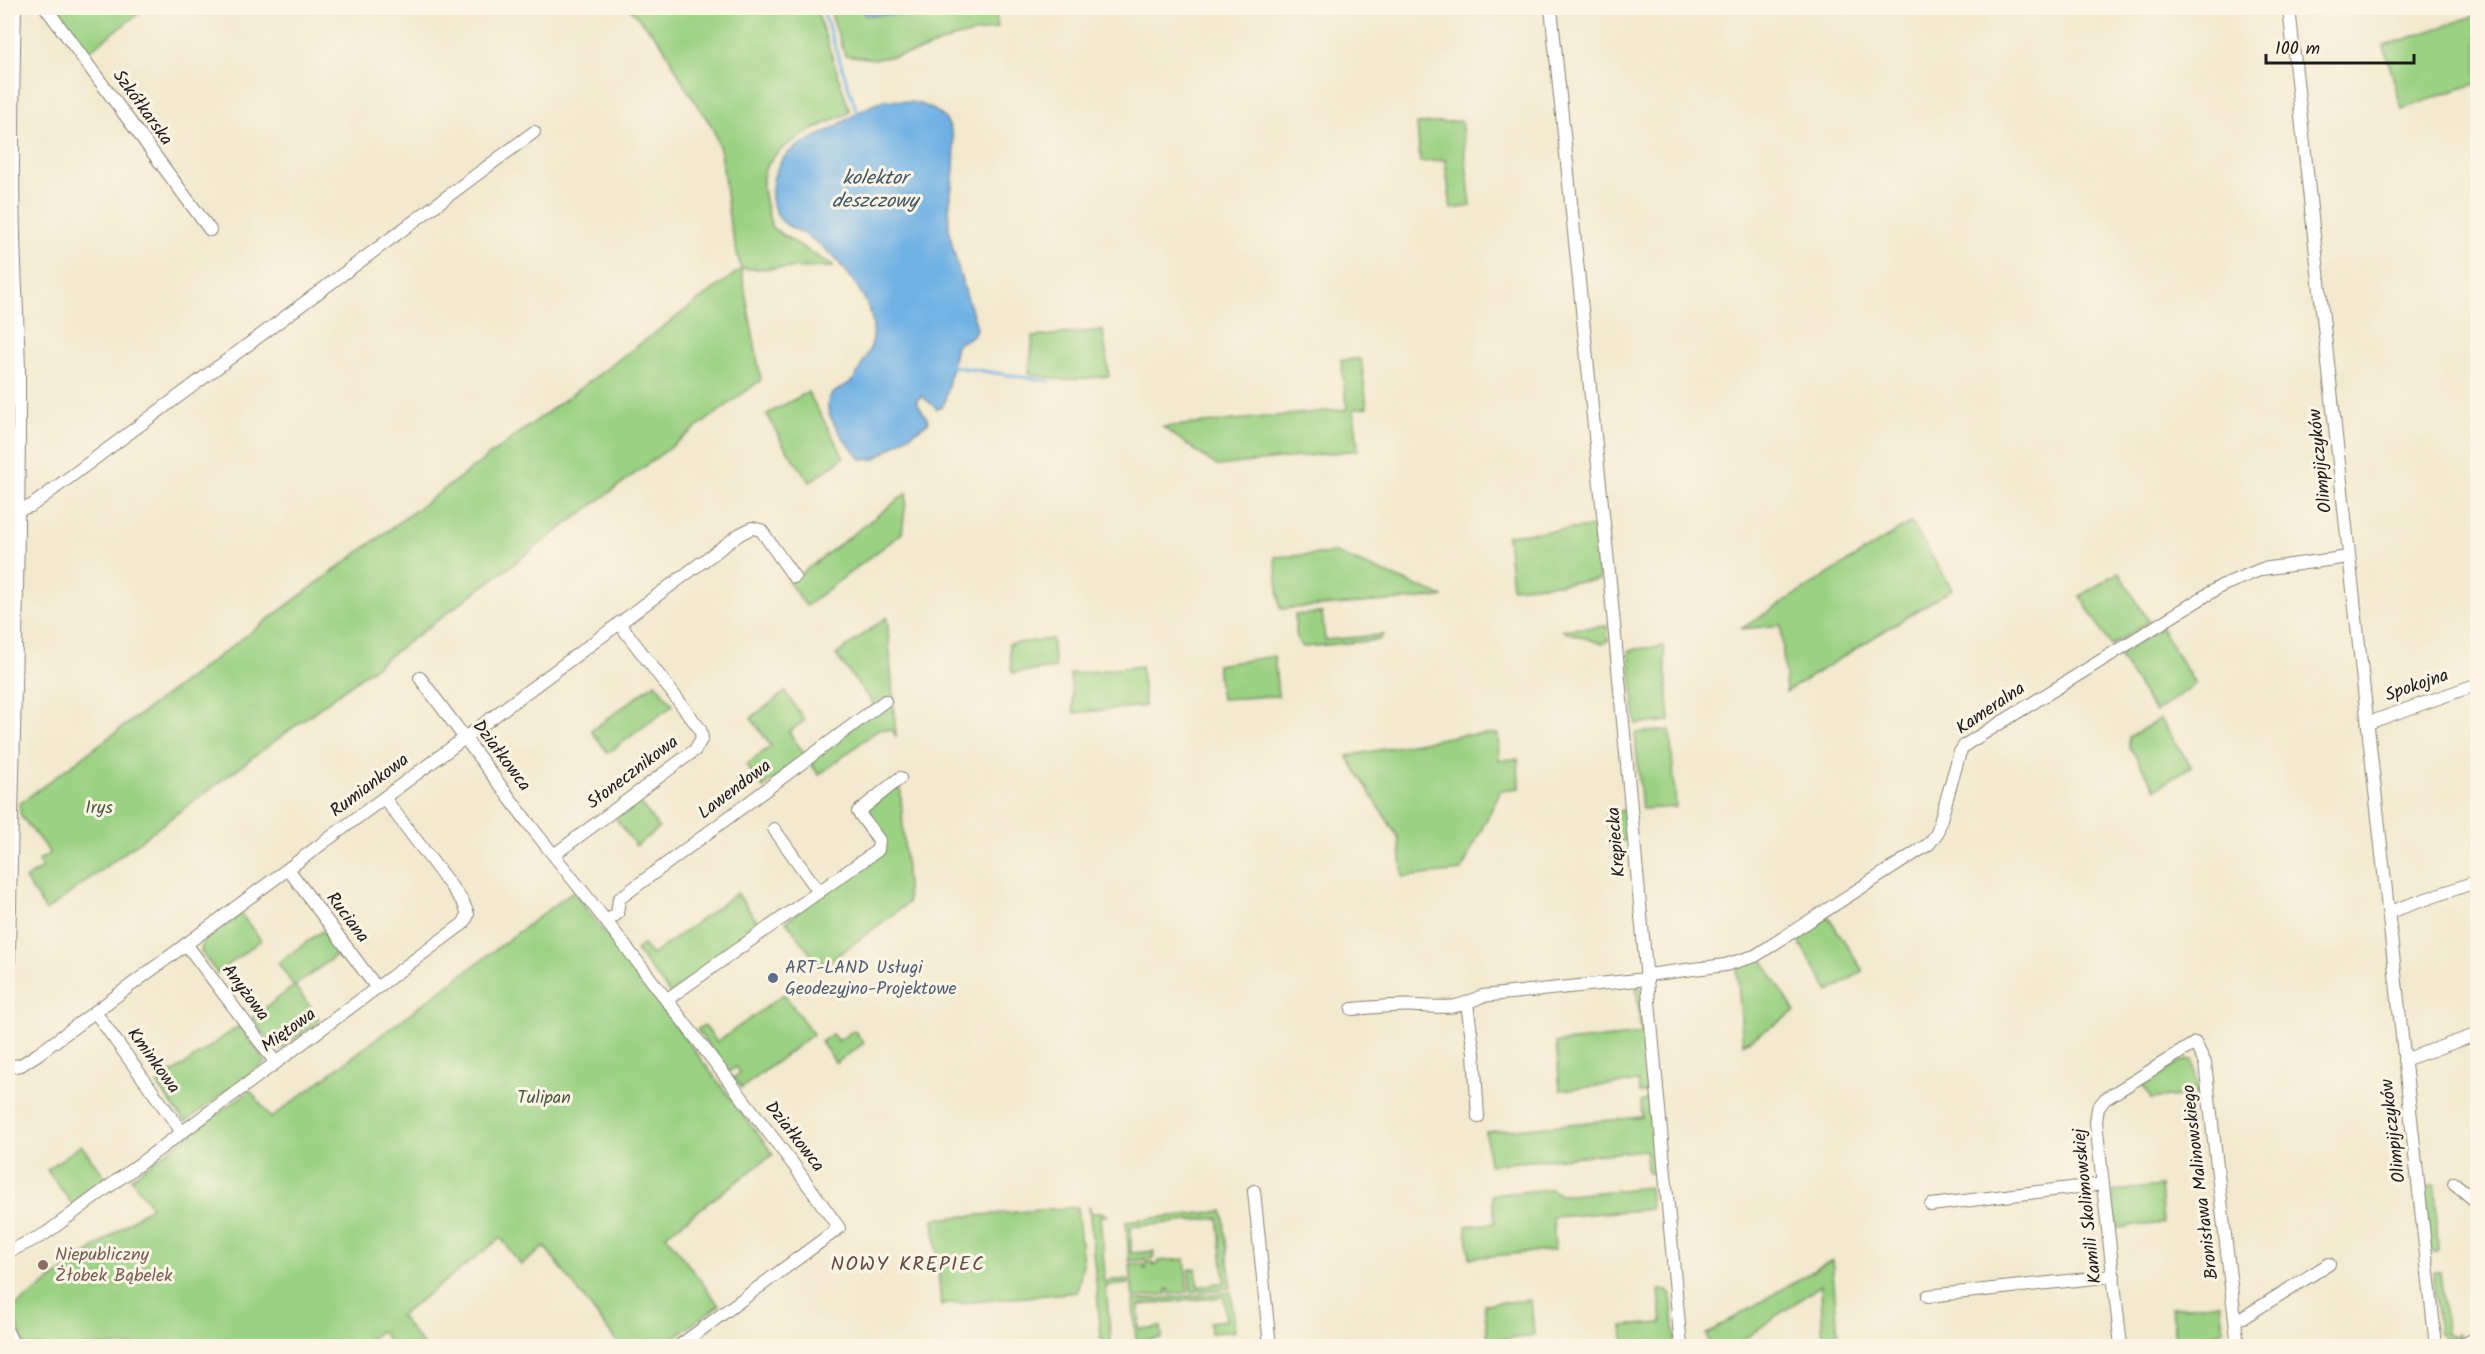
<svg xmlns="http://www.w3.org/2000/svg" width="2485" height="1354" font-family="Kalam,sans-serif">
	<rect width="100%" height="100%" fill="#fcf5e5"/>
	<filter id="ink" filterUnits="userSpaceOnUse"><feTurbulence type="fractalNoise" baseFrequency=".0167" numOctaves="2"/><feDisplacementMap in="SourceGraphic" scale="12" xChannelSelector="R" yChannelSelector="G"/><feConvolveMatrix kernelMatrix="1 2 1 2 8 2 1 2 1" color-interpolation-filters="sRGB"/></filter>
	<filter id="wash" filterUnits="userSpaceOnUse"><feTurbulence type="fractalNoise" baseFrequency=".008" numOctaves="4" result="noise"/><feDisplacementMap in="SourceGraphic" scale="24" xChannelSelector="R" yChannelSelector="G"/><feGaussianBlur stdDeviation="1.35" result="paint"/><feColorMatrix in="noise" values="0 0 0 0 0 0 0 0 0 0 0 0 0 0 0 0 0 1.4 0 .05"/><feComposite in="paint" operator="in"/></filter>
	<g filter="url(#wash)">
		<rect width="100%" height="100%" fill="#f2e9ce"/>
		<g fill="#9bd183" stroke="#5c7650" stroke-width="1.5">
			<polygon points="52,8 146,8 85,54"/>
			<path d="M629 8H816L850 112C826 124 765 147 763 178 762 195 768 212 772 228L834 267 741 269 761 380 46 911 25 879 42 868 38 861 50 853 21 816 19 804 741 269 730 224 721 153 713 128 688 91 660 41Z"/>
			<polygon points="829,8 995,8 998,28 956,37 917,52 877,59 845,55"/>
			<polygon points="2477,15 2477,83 2402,109 2384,46"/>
			<polygon points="1461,121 1471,206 1451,209 1445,160 1420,162 1417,124"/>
			<polygon points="1103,330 1109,376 1064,380 1029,374 1033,337"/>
			<polygon points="1361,359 1367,407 1354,409 1358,450 1217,466 1163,427 1347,409 1341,360"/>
			<polygon points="808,392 844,457 810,482 783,444 767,414"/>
			<polygon points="907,493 902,533 806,606 789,583"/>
			<polygon points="1911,522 1952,589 1786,692 1781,625 1741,629"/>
			<polygon points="1594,527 1599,580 1512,588 1507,535"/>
			<polygon points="1336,553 1444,597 1280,609 1275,557"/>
			<polygon points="2119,572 2149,622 2111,646 2080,596"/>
			<path d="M1322 613 1325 640 1383 635 1379 640 1304 647C1294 642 1296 626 1295 615Z"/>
			<polygon points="887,617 896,736 892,730 879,729 819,775 808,760 874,705 836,655"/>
			<polygon points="1607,626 1608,640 1603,644 1561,630"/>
			<polygon points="2161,628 2195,684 2155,712 2119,656"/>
			<polygon points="1052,639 1055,668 1012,673 1009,644"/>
			<polygon points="1664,646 1670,721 1636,724 1629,650"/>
			<polygon points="1274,656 1278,696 1221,699 1217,665"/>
			<polygon points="1141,666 1145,706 1074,713 1070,674"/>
			<polygon points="655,683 673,705 608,753 591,731"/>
			<polygon points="785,692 805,720 789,732 806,756 763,788 746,765 771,746 751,718"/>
			<polygon points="2160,719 2191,766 2156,789 2129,746 2129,737"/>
			<polygon points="1670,730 1676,807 1642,809 1635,733"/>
			<polygon points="1498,734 1499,760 1518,759 1519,788 1501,790 1461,871 1403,877 1399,839 1347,756 1460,735"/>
			<polygon points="900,782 908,903 821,968 786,921 882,849 866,817 867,810"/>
			<polygon points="639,801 659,828 636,846 616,819"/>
			<polygon points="1627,810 1630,838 1620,842 1616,828 1608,829 1606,813"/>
			<polygon points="573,891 773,1154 666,1235 719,1305 662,1346 620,1346 545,1247 521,1265 501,1238 400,1316 424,1346 393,1346 381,1331 360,1346 24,1346 12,1309 151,1206 131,1178 250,1090 271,1118"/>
			<polygon points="737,893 762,928 670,994 636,950 643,945 652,955"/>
			<polygon points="241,914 261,940 217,973 201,952 203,942"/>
			<polygon points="1828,916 1863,971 1829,992 1796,937"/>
			<polygon points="322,931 339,953 295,986 320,1020 277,1052 252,1018 294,986 278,963"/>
			<polygon points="1761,958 1795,1012 1743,1044 1737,969"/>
			<polygon points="1636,984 1644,992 1652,1090 1640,1093 1638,1082 1560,1090 1556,1043 1641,1034"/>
			<polygon points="784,994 813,1034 742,1088 733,1078 740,1073 736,1067 729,1072 697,1030 704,1025 717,1042"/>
			<polygon points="239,1026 266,1062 185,1122 157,1084"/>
			<polygon points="854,1030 864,1043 836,1063 821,1042 832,1034 838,1041"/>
			<polygon points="2193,1060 2198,1094 2151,1099 2143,1086 2182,1061"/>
			<polygon points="1650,1098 1654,1102 1660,1166 1657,1172 1648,1173 1645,1150 1489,1165 1486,1132 1642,1117 1641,1102"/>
			<polygon points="81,1145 106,1178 72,1204 47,1170"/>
			<polygon points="2435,1185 2438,1252 2434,1253 2431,1250 2424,1188"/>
			<polygon points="2160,1186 2163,1223 2117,1228 2113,1191"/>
			<polygon points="1649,1187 1651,1209 1553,1217 1555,1250 1470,1258 1466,1226 1495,1223 1492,1195 1551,1189 1561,1195 1571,1195"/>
			<polygon points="1089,1206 1091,1213 1104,1213 1107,1216 1100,1216 1105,1275 1103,1276 1103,1281 1128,1279 1128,1284 1106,1286 1111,1346 1102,1346"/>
			<polygon points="1077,1207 1083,1264 1077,1292 941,1305 934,1219"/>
			<polygon points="1223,1211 1231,1288 1191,1292 1189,1269 1196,1268 1198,1287 1225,1282 1218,1218 1131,1227 1131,1253 1154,1251 1154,1258 1129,1261 1126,1221"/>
			<polygon points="1185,1259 1188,1292 1170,1294 1169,1289 1167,1289 1167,1294 1133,1298 1130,1264 1143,1263 1144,1268 1146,1269 1146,1262 1153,1262 1154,1265 1159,1264 1159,1261"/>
			<polygon points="1832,1260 1839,1346 1823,1346 1821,1285 1734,1346 1710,1346 1706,1334"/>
			<polygon points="2433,1272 2440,1272 2446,1332 2453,1336 2457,1334 2460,1340 2453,1346 2451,1344 2446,1344 2442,1334 2439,1334"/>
			<polygon points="1659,1290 1667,1291 1671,1295 1676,1346 1624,1346 1622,1326 1662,1323"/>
			<polygon points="1231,1292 1235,1331 1211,1333 1210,1322 1226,1320 1224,1297 1139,1305 1139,1329 1161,1327 1162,1338 1136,1341 1133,1301"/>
			<polygon points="1531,1300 1534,1336 1496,1340 1496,1346 1464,1346 1463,1342 1488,1339 1484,1304"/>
			<polygon points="2220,1303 2224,1330 2215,1335 2175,1339 2171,1308"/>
		</g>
		<g fill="#70b1e4" stroke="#466680" stroke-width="1.5">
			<polygon points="864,8 926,8 926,15 865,15"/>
			<path d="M884 100C948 101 961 123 952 185 950 201 947 219 950 235 956 267 968 298 977 328L972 336 956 345 945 401 942 407 937 409 922 396 916 401 929 422 875 459H861C851 448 819 413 830 397 835 390 846 386 852 381 858 375 862 364 866 357 871 347 875 339 873 327 871 295 834 252 808 236 799 230 788 228 781 220 766 202 771 172 785 156 794 146 812 139 824 133 845 122 862 108 884 100Z"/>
		</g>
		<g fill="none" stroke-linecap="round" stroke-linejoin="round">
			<g stroke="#70b1e4" stroke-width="3">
				<polyline points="822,8 858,115"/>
				<polyline points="950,366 1049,381"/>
			</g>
		</g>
	</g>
	<g filter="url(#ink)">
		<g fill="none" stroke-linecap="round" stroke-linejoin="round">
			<defs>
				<g id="minor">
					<polyline points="46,8 210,230"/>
					<polyline points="1551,8 1610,582 1681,1346"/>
					<polyline points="2289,8 2436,1346"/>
					<polyline points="17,510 31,506 534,132"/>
					<polyline points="420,678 529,824 606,921"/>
					<polyline points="2368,723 2478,684"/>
					<polyline points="774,829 819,892"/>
					<polyline points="555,854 695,750 702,738 700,729 619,623"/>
					<polyline points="288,869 377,988"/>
					<polyline points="2389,912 2478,881"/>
					<polyline points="186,944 276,1063"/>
					<polyline points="1647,975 1725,965 1755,956 1929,844 1937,833 1960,752 1965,745 2221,586 2262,569 2349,557"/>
					<polyline points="666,1000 878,850 879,840 858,812 900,778"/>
					<polyline points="1467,1004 1474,1053 1478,1117"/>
					<path d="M1352 1009C1374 1008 1397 1004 1418 1006 1449 1007 1453 1010 1482 996L1647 979"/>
					<path d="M8 1011C11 798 20 584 19 371 18 325 15 280 14 234 12 159 13 83 15 8"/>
					<polyline points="95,1012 182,1132"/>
					<polyline points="2404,1060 2478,1034"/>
					<polyline points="8,1067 21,1065 38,1054 740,534 752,528 761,530 794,577"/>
					<polyline points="2454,1183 2478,1203"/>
					<polyline points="1254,1191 1270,1346"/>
					<polyline points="1931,1205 2103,1184"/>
					<polyline points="8,1252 45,1234 464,923 468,914 463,902 384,798"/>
					<polyline points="1928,1296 2114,1276"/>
					<polyline points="2235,1319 2244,1317 2329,1264"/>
					<polyline points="8,1333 14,1346"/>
					<polyline points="679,1346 839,1228 793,1164 606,921 617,914 619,899 885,701"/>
					<polyline points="2121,1346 2096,1122 2098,1108 2105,1099 2195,1043 2205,1063 2238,1346"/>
					<polyline points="2461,1346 2478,1337"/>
				</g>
			</defs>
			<use href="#minor" stroke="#878275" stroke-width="14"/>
			<use href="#minor" stroke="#fff" stroke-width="12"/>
		</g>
	</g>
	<circle fill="#5c6f8a" stroke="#fcf5e5" stroke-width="2" cx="773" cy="978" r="6"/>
	<circle fill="#8d6e63" stroke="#fcf5e5" stroke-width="2" cx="43" cy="1265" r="6"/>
	<g text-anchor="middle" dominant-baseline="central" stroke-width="6" stroke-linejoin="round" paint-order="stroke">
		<g font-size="18" fill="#1c1c1c" stroke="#fcf5e5">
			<text transform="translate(142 108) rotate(54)">Szkółkarska</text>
			<text transform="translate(2321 461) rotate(-96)">Olimpijczyków</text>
			<text transform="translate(2417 686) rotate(-19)">Spokojna</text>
			<text transform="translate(1991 709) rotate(-34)">Kameralna</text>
			<text transform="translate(501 756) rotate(53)">Działkowca</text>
			<text transform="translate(633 773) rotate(-37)">Słonecznikowa</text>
			<text transform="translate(370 786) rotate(-37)">Rumiankowa</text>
			<text transform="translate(735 790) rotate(-37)">Lawendowa</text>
			<text transform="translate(1617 842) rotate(-95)">Krępiecka</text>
			<text transform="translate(347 918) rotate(53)">Ruciana</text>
			<text transform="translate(245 993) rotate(53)">Anyżowa</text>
			<text transform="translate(289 1031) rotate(-36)">Miętowa</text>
			<text transform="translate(153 1061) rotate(54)">Kminkowa</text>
			<text transform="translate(2394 1131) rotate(-97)">Olimpijczyków</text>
			<text transform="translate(794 1137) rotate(52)">Działkowca</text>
			<text transform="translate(2201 1182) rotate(-97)">Bronisława Malinowskiego</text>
			<text transform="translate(2088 1206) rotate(-96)">Kamili Skolimowskiej</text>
		</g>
		<g font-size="18" fill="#485b40" stroke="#fcf5e5">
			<text x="99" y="808">Irys</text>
			<text x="544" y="1098">Tulipan</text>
		</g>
		<g font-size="18" fill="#4e5e75" stroke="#fcf5e5" text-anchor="start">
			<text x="785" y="968">ART-LAND Usługi<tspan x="785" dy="21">Geodezyjno-Projektowe</tspan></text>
		</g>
		<g font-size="18" fill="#785e54" stroke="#fcf5e5" text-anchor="start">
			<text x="55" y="1255">Niepubliczny<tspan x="55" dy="21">Żłobek Bąbelek</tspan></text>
		</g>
		<g font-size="20" font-style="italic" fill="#3e586c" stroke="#fcf5e5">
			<text x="875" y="179">kolektor<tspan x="875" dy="23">deszczowy</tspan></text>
		</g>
		<g font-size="20" letter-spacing="1.5" fill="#634b46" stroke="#fcf5e5">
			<text x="908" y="1265">NOWY KRĘPIEC</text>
		</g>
	</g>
	<rect width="2485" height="1354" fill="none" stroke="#fcf5e5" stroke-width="30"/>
	<path d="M2266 54v9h148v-9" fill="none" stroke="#1c1c1c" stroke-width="3"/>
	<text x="2275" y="54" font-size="18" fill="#1c1c1c" stroke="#fcf5e5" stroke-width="4.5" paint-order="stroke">100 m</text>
</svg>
